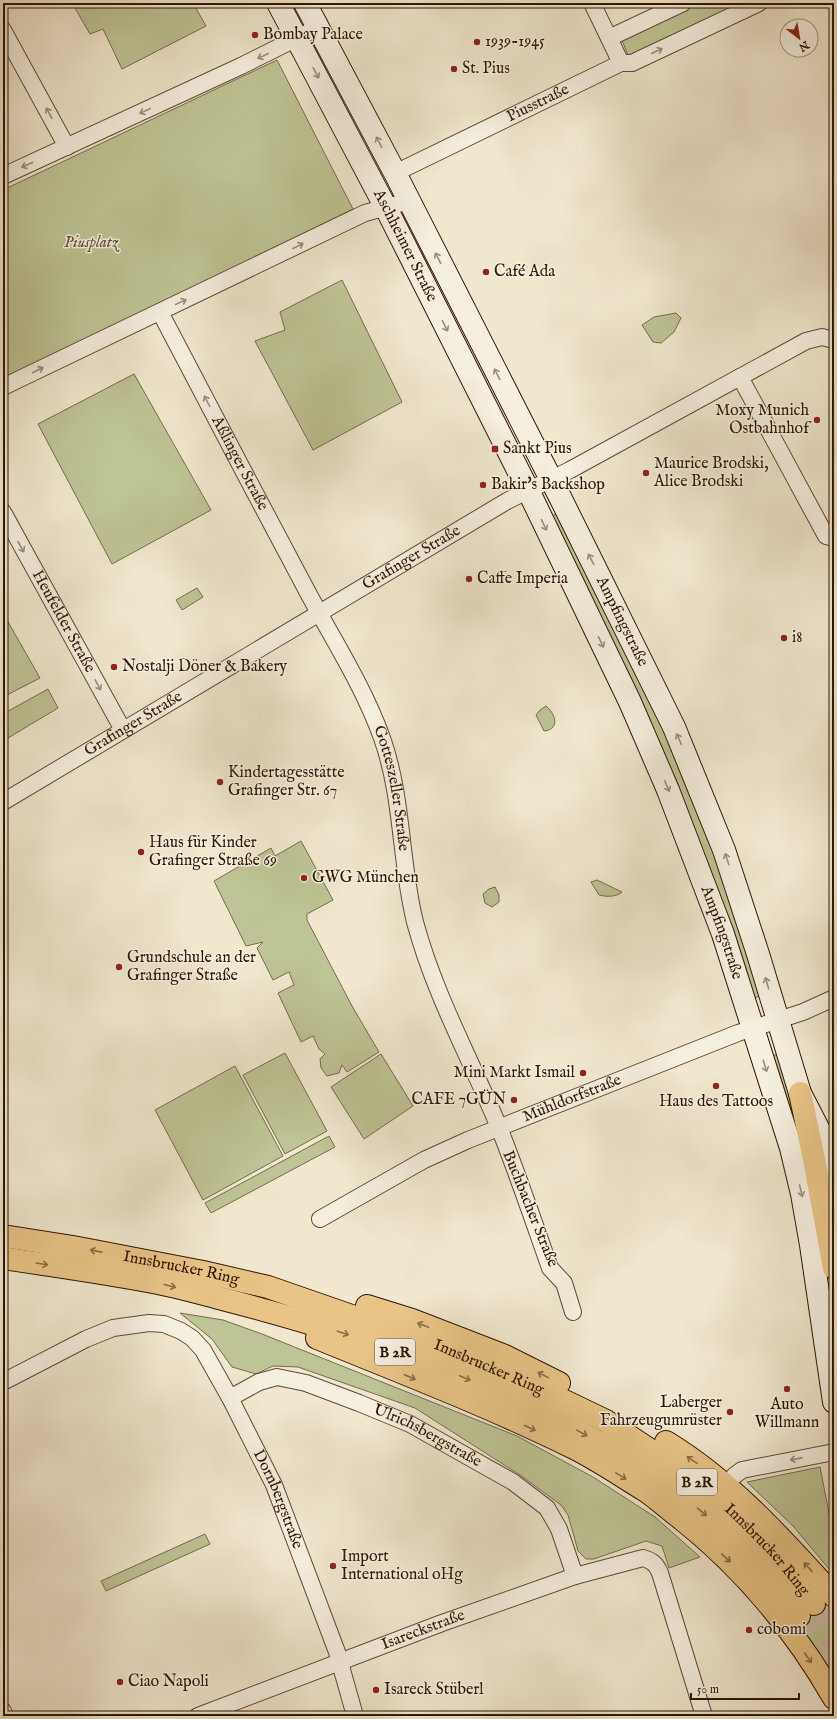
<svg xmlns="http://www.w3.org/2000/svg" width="837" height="1719" font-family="'IM FELL English',serif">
	<rect width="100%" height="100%" fill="#f0e7ce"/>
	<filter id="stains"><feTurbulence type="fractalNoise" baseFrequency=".005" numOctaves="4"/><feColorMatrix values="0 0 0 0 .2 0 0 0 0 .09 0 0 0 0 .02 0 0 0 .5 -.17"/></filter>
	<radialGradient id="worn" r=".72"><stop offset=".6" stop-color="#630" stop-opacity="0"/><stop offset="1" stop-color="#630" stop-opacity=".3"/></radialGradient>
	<g fill="#bec495" stroke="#766c4c">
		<polygon points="72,3 193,3 206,26 122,69 103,29 90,34"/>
		<polygon points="695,3 752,3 630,60 621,38"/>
		<polygon points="277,60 353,209 3,381 3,190"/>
		<polygon points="342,280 402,402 313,450 255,341 285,330 280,312"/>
		<polygon points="676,313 681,318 674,332 661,343 653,342 642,325 654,317"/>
		<polygon points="134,374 211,510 112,564 38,424"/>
		<polygon points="558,513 656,706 708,829 761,996 754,998 550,517"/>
		<polygon points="197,588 203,597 182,610 176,600"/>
		<polygon points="3,613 40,678 3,697"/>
		<polygon points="48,689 58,708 3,741 3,714"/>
		<path d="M546 706C555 713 561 729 544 731L536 715 540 710Z"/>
		<polygon points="301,841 333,900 307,914 307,920 352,1006 379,1052 347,1072 342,1065 339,1073 327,1076 321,1068 320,1059 325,1054 319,1049 313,1036 301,1042 278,993 294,985 289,972 273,980 257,948 263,942 246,946 214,881 271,848 275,856"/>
		<path d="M597 880 622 892C617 897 606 897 599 895L591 882Z"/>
		<polygon points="495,887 499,895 499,902 492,907 485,903 483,894 489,889"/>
		<polygon points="285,1053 327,1131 285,1154 243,1075"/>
		<polygon points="381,1054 413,1106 364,1139 331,1087"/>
		<polygon points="779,1054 814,1196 771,1056"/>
		<polygon points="235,1066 283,1156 203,1200 155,1110"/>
		<polygon points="329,1136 335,1147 211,1213 205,1203"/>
		<polygon points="180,1313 223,1320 262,1334 517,1436 593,1477 655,1517 700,1557 669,1568 662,1546 646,1541 594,1559 586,1559 578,1551 568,1515 561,1505 520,1475 415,1408 298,1367 273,1366 256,1374 232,1367 212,1339"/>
		<polygon points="820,1467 834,1539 834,1565 829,1569 794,1527 747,1482"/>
		<polygon points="205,1534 210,1544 106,1591 101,1581"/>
		<polygon points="827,1604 834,1613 834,1685 797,1626"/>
	</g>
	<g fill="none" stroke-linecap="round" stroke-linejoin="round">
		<g stroke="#c9bda5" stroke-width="22" stroke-dasharray="22 11" stroke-linecap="butt">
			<polyline points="814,1604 834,1634"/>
			<polyline points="799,1616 834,1667"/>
		</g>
		<defs>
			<g id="minor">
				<polyline points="592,3 621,63"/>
				<polyline points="3,30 67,147"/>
				<polyline points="609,38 683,3"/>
				<path id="s1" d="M395 173 621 63H632L759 3"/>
				<polyline points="3,176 241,66 319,27"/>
				<path id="s2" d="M160 312C208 404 257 497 306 589 332 638 363 685 382 738 403 797 400 862 415 922 434 993 470 1058 498 1125 517 1172 533 1220 550 1268L564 1283 573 1312"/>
				<polyline points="740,377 826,536 834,538"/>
				<polyline points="3,387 365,213 409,201"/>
				<path id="s3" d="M3 512 123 730"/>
				<path id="s4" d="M3 802 507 501 570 470 806 341 822 337 834 340"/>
				<path id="s5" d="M320 1219 424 1160 468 1140 738 1033 803 1012 834 998"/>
				<path id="s6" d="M3 1382 86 1339 113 1328 149 1323 164 1324 181 1331 192 1338 203 1350 230 1398 274 1485 337 1652 355 1716"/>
				<path id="s7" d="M230 1398 259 1382 277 1377 306 1383 359 1403 410 1424 513 1482 547 1508 559 1529 575 1576"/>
				<polyline points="726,1486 734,1476 742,1470 834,1452"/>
				<polyline points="3,1711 5,1716"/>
				<path id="s8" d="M198 1716 442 1623 575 1576 643 1558C653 1561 656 1564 660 1573L704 1716"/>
			</g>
			<g id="secondary">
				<path id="s9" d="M278 3 386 208 528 490 630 702 668 790 723 934 791 1148 802 1194 811 1245 834 1402"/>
				<path id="s10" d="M305 3 395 173 560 497 674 727 724 850 758 954 800 1093 821 1134 834 1173"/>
			</g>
			<g id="trunk">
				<polyline points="800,1093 814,1159 834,1268"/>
				<path id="s11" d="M3 1236 73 1247 203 1272 268 1287 438 1346 552 1395 606 1421 697 1481 732 1512 773 1553 814 1604"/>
				<path d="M3 1258C55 1266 107 1273 158 1283 179 1287 199 1293 219 1298 281 1314 340 1331 400 1353 489 1387 578 1425 658 1478 712 1514 758 1565 799 1616"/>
				<polyline points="367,1306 412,1320 505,1356 559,1383"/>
				<path d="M317 1338C403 1373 491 1407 574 1448 598 1460 623 1477 646 1491 656 1498 665 1506 674 1513 740 1564 793 1627 834 1698"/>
				<path d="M666 1442C732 1482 783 1540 834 1596"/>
			</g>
		</defs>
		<use href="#minor" stroke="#5e4a36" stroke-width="18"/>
		<use href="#secondary" stroke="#2e1503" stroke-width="24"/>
		<use href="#trunk" stroke="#2e1503" stroke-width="24"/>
		<use href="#minor" stroke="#f5efdf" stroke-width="16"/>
		<use href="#secondary" stroke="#f5efdf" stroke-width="22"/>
		<use href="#trunk" stroke="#e8c487" stroke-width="22"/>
	</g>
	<defs><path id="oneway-shaft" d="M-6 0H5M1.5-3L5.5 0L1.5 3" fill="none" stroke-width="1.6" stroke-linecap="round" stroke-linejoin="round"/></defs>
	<g stroke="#9b8d7c">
		<use href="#oneway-shaft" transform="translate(657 51) rotate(-25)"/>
		<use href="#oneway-shaft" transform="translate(263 56) rotate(155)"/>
		<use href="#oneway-shaft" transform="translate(316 73) rotate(62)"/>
		<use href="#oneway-shaft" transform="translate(145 111) rotate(155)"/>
		<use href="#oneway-shaft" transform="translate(49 113) rotate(-119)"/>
		<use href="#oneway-shaft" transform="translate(379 142) rotate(-117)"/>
		<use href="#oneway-shaft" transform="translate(27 165) rotate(156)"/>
		<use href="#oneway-shaft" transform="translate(298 246) rotate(-26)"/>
		<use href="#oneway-shaft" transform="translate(438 258) rotate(-117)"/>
		<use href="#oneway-shaft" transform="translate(181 302) rotate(-25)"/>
		<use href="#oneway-shaft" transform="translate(445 326) rotate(63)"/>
		<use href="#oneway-shaft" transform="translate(38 370) rotate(-26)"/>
		<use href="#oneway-shaft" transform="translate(497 374) rotate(-117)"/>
		<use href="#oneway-shaft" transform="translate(207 401) rotate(-118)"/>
		<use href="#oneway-shaft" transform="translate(544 525) rotate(64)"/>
		<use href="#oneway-shaft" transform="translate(21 547) rotate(61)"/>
		<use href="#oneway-shaft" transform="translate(591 559) rotate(-117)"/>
		<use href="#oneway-shaft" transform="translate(601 642) rotate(64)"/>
		<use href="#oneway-shaft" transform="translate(98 685) rotate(61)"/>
		<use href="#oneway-shaft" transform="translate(679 739) rotate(-113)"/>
		<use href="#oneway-shaft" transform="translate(667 786) rotate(67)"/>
		<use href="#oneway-shaft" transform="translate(727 859) rotate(-108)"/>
		<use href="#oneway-shaft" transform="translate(767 983) rotate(-106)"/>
		<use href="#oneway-shaft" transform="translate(765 1066) rotate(73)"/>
		<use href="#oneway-shaft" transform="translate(801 1191) rotate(77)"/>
		<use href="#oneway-shaft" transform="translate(796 1459) rotate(169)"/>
	</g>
	<g stroke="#8b6c45">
		<use href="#oneway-shaft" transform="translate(96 1251) rotate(-169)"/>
		<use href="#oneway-shaft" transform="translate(42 1264) rotate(9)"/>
		<use href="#oneway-shaft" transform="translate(170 1286) rotate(14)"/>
		<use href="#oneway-shaft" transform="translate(423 1325) rotate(-159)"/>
		<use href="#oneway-shaft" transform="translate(343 1333) rotate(18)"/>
		<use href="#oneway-shaft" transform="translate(543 1375) rotate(-154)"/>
		<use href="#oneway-shaft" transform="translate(410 1377) rotate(23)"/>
		<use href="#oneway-shaft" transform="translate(465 1378) rotate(23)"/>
		<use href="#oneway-shaft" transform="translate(530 1428) rotate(24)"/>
		<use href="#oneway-shaft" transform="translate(582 1433) rotate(29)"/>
		<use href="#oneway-shaft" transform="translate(692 1460) rotate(-145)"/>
		<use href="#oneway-shaft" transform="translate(621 1476) rotate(31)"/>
		<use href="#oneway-shaft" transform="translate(702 1512) rotate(39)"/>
		<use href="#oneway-shaft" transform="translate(726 1558) rotate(43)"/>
		<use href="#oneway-shaft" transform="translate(808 1567) rotate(-132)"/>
		<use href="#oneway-shaft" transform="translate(808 1658) rotate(56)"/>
	</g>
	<g fill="#8f2418" stroke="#f5efdf" stroke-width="1.5">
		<circle cx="255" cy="35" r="4"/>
		<circle cx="477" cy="42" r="4"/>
		<circle cx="454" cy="69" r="4"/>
		<circle cx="486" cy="272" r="4"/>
		<circle cx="817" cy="420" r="4"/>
		<rect x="491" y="445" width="8" height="8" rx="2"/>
		<circle cx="646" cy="473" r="4"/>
		<circle cx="483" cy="485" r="4"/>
		<circle cx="469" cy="579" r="4"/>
		<circle cx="784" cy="638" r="4"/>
		<circle cx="114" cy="667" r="4"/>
		<circle cx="220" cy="782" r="4"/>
		<circle cx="141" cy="852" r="4"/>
		<circle cx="304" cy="878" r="4"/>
		<circle cx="119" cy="967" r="4"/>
		<circle cx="583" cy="1073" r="4"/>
		<circle cx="716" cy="1086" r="4"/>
		<circle cx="514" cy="1100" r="4"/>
		<circle cx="787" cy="1389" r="4"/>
		<circle cx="730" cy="1412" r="4"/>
		<circle cx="333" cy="1566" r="4"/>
		<circle cx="749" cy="1630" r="4"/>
		<circle cx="120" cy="1682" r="4"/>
		<circle cx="376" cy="1690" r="4"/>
	</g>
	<g text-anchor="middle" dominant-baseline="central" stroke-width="3" stroke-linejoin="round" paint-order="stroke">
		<g fill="#f5efdf" stroke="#6a5645" stroke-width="1">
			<rect x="375" y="1339" width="40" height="26" rx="3"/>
			<rect x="677" y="1469" width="40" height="26" rx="3"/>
		</g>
		<g font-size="15" font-weight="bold" fill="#2e1503">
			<text x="395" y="1352">B 2R</text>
			<text x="697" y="1482">B 2R</text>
		</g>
		<g font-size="16" fill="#2e1503" stroke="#f5efdf" text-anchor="start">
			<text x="263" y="35">Bombay Palace</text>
			<text x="485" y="42">1939-1945</text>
			<text x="462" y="69">St. Pius</text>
			<text x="494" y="272">Café Ada</text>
			<text x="809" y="411" text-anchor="end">Moxy Munich<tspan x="809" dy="18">Ostbahnhof</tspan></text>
			<text x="503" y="449">Sankt Pius</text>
			<text x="654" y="464">Maurice Brodski,<tspan x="654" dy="18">Alice Brodski</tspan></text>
			<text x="491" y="485">Bakir's Backshop</text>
			<text x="477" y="579">Caffe Imperia</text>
			<text x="792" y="638">i8</text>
			<text x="122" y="667">Nostalji Döner &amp; Bakery</text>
			<text x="228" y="773">Kindertagesstätte<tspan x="228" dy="18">Grafinger Str. 67</tspan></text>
			<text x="149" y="843">Haus für Kinder<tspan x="149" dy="18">Grafinger Straße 69</tspan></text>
			<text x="312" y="878">GWG München</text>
			<text x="127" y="958">Grundschule an der<tspan x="127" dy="18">Grafinger Straße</tspan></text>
			<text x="575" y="1073" text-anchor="end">Mini Markt Ismail</text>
			<text x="506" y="1100" text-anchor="end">CAFE 7GÜN</text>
			<text x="716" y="1102" text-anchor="middle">Haus des Tattoos</text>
			<text x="722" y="1403" text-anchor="end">Laberger<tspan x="722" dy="18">Fahrzeugumrüster</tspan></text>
			<text x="787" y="1405" text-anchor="middle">Auto<tspan x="787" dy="18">Willmann</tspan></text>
			<text x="341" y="1557">Import<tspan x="341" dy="18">International oHg</tspan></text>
			<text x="757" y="1630">cobomi</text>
			<text x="128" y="1682">Ciao Napoli</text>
			<text x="384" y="1690">Isareck Stüberl</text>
		</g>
		<g font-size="16" fill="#2e1503" stroke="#f5efdf">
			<text stroke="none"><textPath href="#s1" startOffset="159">Piusstraße</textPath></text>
			<text stroke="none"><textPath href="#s9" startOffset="274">Aschheimer Straße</textPath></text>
			<text stroke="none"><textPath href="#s2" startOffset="171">Aßlinger Straße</textPath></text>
			<text stroke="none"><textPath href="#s4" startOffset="476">Grafinger Straße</textPath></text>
			<text stroke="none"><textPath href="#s3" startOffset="125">Heufelder Straße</textPath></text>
			<text stroke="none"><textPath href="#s10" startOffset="695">Ampfingstraße</textPath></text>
			<text stroke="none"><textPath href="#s4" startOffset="152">Grafinger Straße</textPath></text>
			<text stroke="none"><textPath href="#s2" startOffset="532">Gotteszeller Straße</textPath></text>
			<text stroke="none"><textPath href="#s9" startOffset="1031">Ampfingstraße</textPath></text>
			<text stroke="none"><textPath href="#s5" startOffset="280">Mühldorfstraße</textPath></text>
			<text transform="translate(530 1209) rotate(68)">Buchbacher Straße</text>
			<text stroke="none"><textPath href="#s11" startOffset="181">Innsbrucker Ring</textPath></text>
			<text stroke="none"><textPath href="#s11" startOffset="505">Innsbrucker Ring</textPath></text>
			<text stroke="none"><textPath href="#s7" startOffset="214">Ulrichsbergstraße</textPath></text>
			<text stroke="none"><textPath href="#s6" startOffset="389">Dornbergstraße</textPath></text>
			<text stroke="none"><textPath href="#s11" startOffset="841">Innsbrucker Ring</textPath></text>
			<text stroke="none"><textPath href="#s8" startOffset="241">Isareckstraße</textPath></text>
		</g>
		<g font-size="16" font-style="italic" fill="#605236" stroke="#f5efdf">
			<text x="91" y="243">Piusplatz</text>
		</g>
	</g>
	<rect width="837" height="1719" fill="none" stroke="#f0e7ce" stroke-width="16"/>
	<rect x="4" y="4" width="829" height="1711" fill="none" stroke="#2e1503" stroke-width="2"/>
	<rect x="8" y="8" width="821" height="1703" fill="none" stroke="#2e1503"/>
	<g transform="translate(799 38) rotate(149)"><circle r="19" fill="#f5efdf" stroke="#a59887"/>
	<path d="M0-3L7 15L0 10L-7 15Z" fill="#8f2418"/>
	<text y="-6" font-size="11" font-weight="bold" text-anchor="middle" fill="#2e1503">N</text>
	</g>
	<path d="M691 1693v6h108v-6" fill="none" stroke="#2e1503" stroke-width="2"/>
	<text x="697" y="1693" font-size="12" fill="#2e1503" stroke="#f5efdf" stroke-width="3" paint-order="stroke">50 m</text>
	<rect width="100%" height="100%" filter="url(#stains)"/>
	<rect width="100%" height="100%" fill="url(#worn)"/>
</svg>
